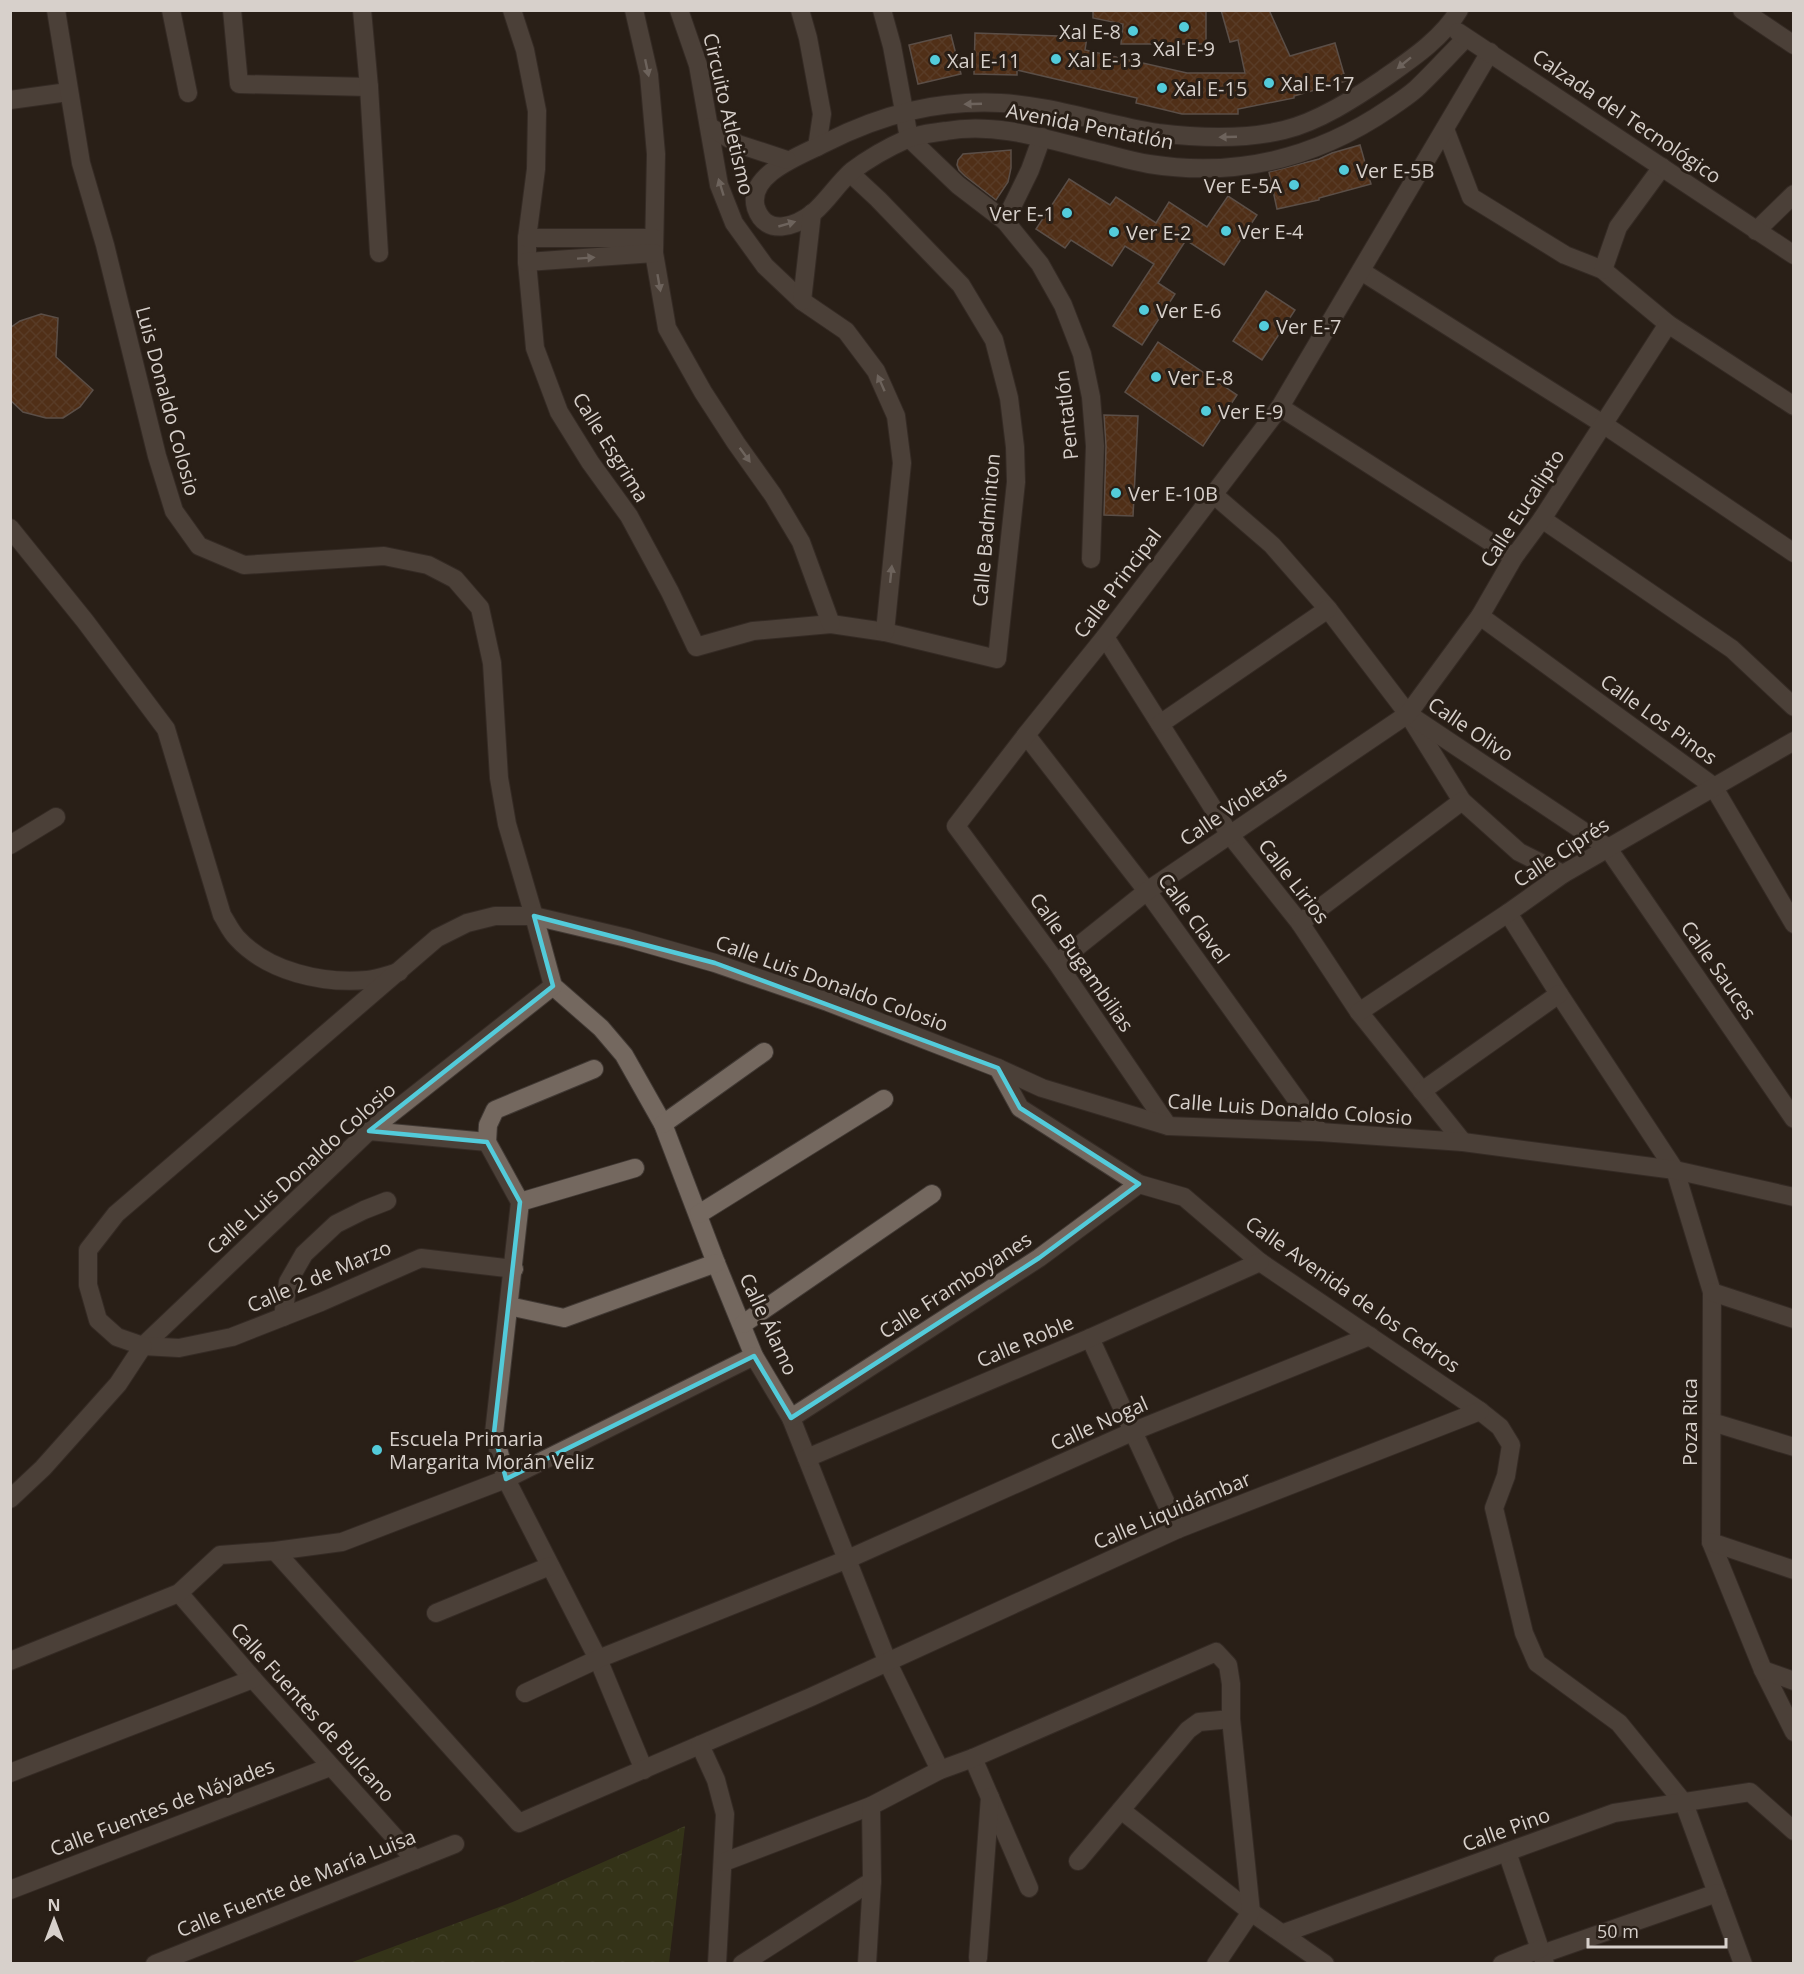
<svg xmlns="http://www.w3.org/2000/svg" width="1804" height="1974" font-family="'Open Sans',sans-serif">
	<defs>
		<pattern id="forest-crowns" width="20" height="18" patternUnits="userSpaceOnUse" patternTransform="scale(1.5)"><rect width="20" height="18" fill="#404c1a"/><path d="M2 6a3 3 0 1 1 6 0M12 15a3 3 0 1 1 6 0" fill="none" stroke="#5b653a"/></pattern>
		<pattern id="building-cross-hatch" width="8" height="8" patternUnits="userSpaceOnUse" patternTransform="scale(1.5)"><rect width="8" height="8" fill="#7e4318"/><path d="M0 0l8 8M0 8l8-8" fill="none" stroke="#905d38"/></pattern>
	</defs>
	<rect width="100%" height="100%" fill="#291f17"/>
	<polygon fill="url(#forest-crowns)" points="685,1826 669,1963 350,1963 515,1901"/>
	<g fill="url(#building-cross-hatch)" stroke="#968880" stroke-width="1.5">
		<polygon points="1093,10 1206,10 1206,44 1121,44 1123,24 1093,18"/>
		<polygon points="1221,10 1269,10 1290,56 1335,43 1346,81 1294,96 1294,98 1238,109 1238,114 1182,114 1136,103 1137,98 1017,70 1017,75 974,74 975,33 1087,37 1085,50 1187,73 1245,73 1238,40 1230,42"/>
		<polygon points="951,35 961,74 918,84 909,45"/>
		<polygon points="1360,145 1371,184 1319,198 1319,200 1277,209 1269,172 1319,159 1332,153"/>
		<polygon points="1011,150 1011,168 1008,182 996,200 965,176 959,170 957,165 958,160 963,154"/>
		<polygon points="1069,179 1110,205 1116,197 1156,223 1169,202 1207,227 1228,196 1257,215 1224,265 1186,240 1158,283 1175,294 1142,345 1113,326 1154,264 1125,246 1112,266 1071,240 1065,248 1036,229"/>
		<polygon points="1266,291 1295,310 1262,360 1233,341"/>
		<polygon points="41,314 58,318 56,357 93,390 80,407 63,418 46,418 23,412 10,400 10,328 20,321"/>
		<polygon points="1158,342 1237,395 1203,446 1125,392"/>
		<polygon points="1104,415 1138,416 1133,516 1104,515 1106,446"/>
	</g>
	<g fill="none" stroke-linecap="round" stroke-linejoin="round">
		<defs>
			<g id="street">
				<polyline points="171,10 188,93"/>
				<polyline points="232,10 239,84 369,87"/>
				<polyline points="362,10 369,87 379,253"/>
				<polyline points="512,10 525,50 537,111 536,169 527,238 527,262 535,348 559,412 590,462 629,516 670,592 696,647 753,631 831,624 885,632 997,659 1016,482 1015,447 1009,398 994,340 961,285 878,199 850,173"/>
				<polyline points="634,10 649,75 656,154 654,253 667,328 703,392 736,443 773,495 801,542 831,624"/>
				<polyline points="679,10 698,65 719,185 734,223 765,266 802,301 846,331 876,371 896,416 902,463 885,632"/>
				<polyline points="800,10 808,38 822,114 817,147"/>
				<polyline points="882,10 892,46 909,138 958,185 1005,221 1040,264 1063,305 1082,354 1091,397 1095,446 1091,559"/>
				<polyline points="1742,10 1794,45"/>
				<polyline points="10,100 68,92"/>
				<polyline points="1445,129 1471,197 1565,255 1603,270 1668,324 1794,406"/>
				<polyline points="1005,221 1030,170 1042,137"/>
				<polyline points="1756,231 1794,194"/>
				<polyline points="527,238 654,238"/>
				<polyline points="527,262 654,253"/>
				<polyline points="1603,270 1618,227 1662,167"/>
				<polyline points="1361,271 1603,424 1794,553"/>
				<polyline points="1280,407 1514,557"/>
				<polyline points="1213,494 1272,545 1328,609 1408,714 1462,801 1519,852 1563,874"/>
				<polyline points="1542,519 1732,649 1794,707"/>
				<path d="M10 528 85 621 166 729 222 915C227 923 231 932 237 938 268 972 323 984 367 980 377 979 388 975 399 972"/>
				<polyline points="1480,616 1713,786 1794,924"/>
				<polyline points="1105,637 1230,835 1300,923 1359,1012 1463,1142"/>
				<polyline points="1408,714 1607,847 1794,1119"/>
				<polyline points="1160,724 1328,609"/>
				<polyline points="1026,735 1147,891 1320,1132"/>
				<polyline points="10,845 56,817"/>
				<polyline points="1508,913 1559,994 1675,1170 1712,1292 1711,1542 1763,1670 1794,1732"/>
				<polyline points="534,916 553,986 601,1028 624,1055 663,1124 716,1263 754,1356 791,1418 888,1663 940,1770"/>
				<polyline points="1300,923 1462,801"/>
				<polyline points="1057,963 1147,891 1408,714 1480,616 1514,557 1542,519 1668,324"/>
				<polyline points="1359,1012 1508,913 1563,874 1794,741"/>
				<polyline points="998,1068 1020,1108 1139,1184 1184,1197 1260,1262 1480,1411 1500,1427 1511,1445 1506,1476 1494,1508 1524,1633 1537,1663 1619,1723 1684,1803 1743,1964"/>
				<polyline points="1422,1091 1559,994"/>
				<polyline points="663,1124 764,1052"/>
				<polyline points="1168,1126 1057,963 956,826 1026,735 1105,637 1280,407 1490,52"/>
				<polyline points="369,1131 487,1142"/>
				<polyline points="487,1142 520,1202 494,1433 506,1479 598,1659 644,1770"/>
				<polyline points="487,1142 488,1125 495,1110 594,1069"/>
				<polyline points="520,1202 635,1168"/>
				<polyline points="699,1214 884,1099"/>
				<polyline points="1712,1292 1794,1319"/>
				<polyline points="509,1306 564,1318 716,1263"/>
				<polyline points="283,1317 288,1282 304,1254 336,1224 364,1210 387,1201"/>
				<polyline points="743,1324 932,1194"/>
				<polyline points="1090,1338 1178,1529"/>
				<polyline points="143,1346 369,1131 553,986"/>
				<polyline points="143,1346 179,1348 232,1337 321,1302 421,1258 514,1269"/>
				<polyline points="791,1418 1039,1258 1139,1184"/>
				<polyline points="1712,1422 1794,1447"/>
				<polyline points="807,1458 1090,1338 1260,1262"/>
				<polyline points="1711,1542 1794,1570"/>
				<polyline points="275,1551 519,1823 811,1697 1178,1529 1480,1411"/>
				<polyline points="179,1593 253,1679 415,1860"/>
				<polyline points="436,1613 550,1566"/>
				<polyline points="10,1661 179,1593 220,1555 275,1551 342,1542 506,1479 754,1356"/>
				<polyline points="1763,1670 1794,1681"/>
				<polyline points="525,1693 598,1659 848,1559 1134,1431 1370,1336"/>
				<polyline points="700,1745 716,1780 725,1814 717,1964"/>
				<polyline points="973,1758 1029,1888"/>
				<polyline points="10,1773 253,1679"/>
				<polyline points="1121,1810 1251,1912 1325,1964"/>
				<polyline points="1507,1852 1545,1964"/>
				<polyline points="1078,1861 1188,1730 1199,1722 1231,1719"/>
				<polyline points="724,1862 871,1806 940,1770 973,1758 1216,1652 1228,1665 1231,1684 1231,1719 1251,1912 1216,1964"/>
				<polyline points="10,1890 330,1767"/>
				<polyline points="1284,1933 1614,1813 1750,1792 1794,1831"/>
				<polyline points="1542,1954 1717,1893"/>
				<polyline points="978,1958 990,1797"/>
				<polyline points="155,1964 455,1844"/>
				<polyline points="742,1964 872,1881 871,1806"/>
				<polyline points="867,1964 872,1881"/>
				<polyline points="1502,1964 1540,1949"/>
			</g>
			<g id="secondary">
				<polyline points="56,10 81,163 105,245 157,456 174,511 199,546 244,565 384,556 428,565 455,579 480,608 492,663 499,778 507,824 534,916"/>
				<path d="M1459 10C1442 39 1410 60 1383 79 1355 98 1318 122 1284 130 1243 140 1199 138 1158 133 1105 125 1055 106 1001 103 937 100 882 114 825 143 802 155 746 174 756 208 766 237 795 227 814 212 828 200 838 183 852 171 868 159 889 147 907 139 918 134 933 133 946 131 996 122 1046 139 1094 151 1112 155 1130 161 1149 164 1237 178 1317 158 1390 108 1399 102 1408 96 1416 89 1433 73 1449 55 1466 38"/>
				<polyline points="1458,32 1794,255"/>
				<polyline points="710,127 738,144 787,160"/>
				<polyline points="802,301 812,213"/>
				<polyline points="10,1499 43,1468 118,1384 143,1346 117,1337 98,1320 88,1285 88,1250 116,1214 437,938 467,923 495,916 534,916 627,938 715,963 828,1002 998,1068 1042,1088 1168,1126 1320,1132 1463,1142 1675,1170 1794,1197"/>
			</g>
		</defs>
		<use href="#street" stroke="#413934" stroke-width="20"/>
		<use href="#secondary" stroke="#413934" stroke-width="20"/>
		<use href="#street" stroke="#74685f" stroke-width="18"/>
		<use href="#secondary" stroke="#74685f" stroke-width="18"/>
	</g>
	<defs><path id="oneway-solid" d="M-6-.8H1V-3.2L6.5 0L1 3.2V.8H-6Z" transform="scale(1.5)"/></defs>
	<g fill="#beb6b0">
		<use href="#oneway-solid" transform="translate(1404 63) rotate(141)"/>
		<use href="#oneway-solid" transform="translate(647 68) rotate(78)"/>
		<use href="#oneway-solid" transform="translate(973 104) rotate(178)"/>
		<use href="#oneway-solid" transform="translate(1228 137) rotate(178)"/>
		<use href="#oneway-solid" transform="translate(721 187) rotate(-107)"/>
		<use href="#oneway-solid" transform="translate(787 224) rotate(-16)"/>
		<use href="#oneway-solid" transform="translate(586 258) rotate(-4)"/>
		<use href="#oneway-solid" transform="translate(659 283) rotate(80)"/>
		<use href="#oneway-solid" transform="translate(881 383) rotate(-114)"/>
		<use href="#oneway-solid" transform="translate(745 455) rotate(54)"/>
		<use href="#oneway-solid" transform="translate(891 574) rotate(-84)"/>
	</g>
	<path d="M0 0H1804V1974H0ZM534 916 715 963 998 1068 1020 1108 1139 1184 1039 1258 791 1418 754 1356 506 1479 494 1433 520 1202 487 1142 369 1131 553 986Z" fill="#291f17" fill-opacity=".55" fill-rule="evenodd"/>
	<path fill="none" stroke="#53cbda" stroke-width="4.5" stroke-linejoin="round" d="M534 916 715 963 998 1068 1020 1108 1139 1184 1039 1258 791 1418 754 1356 506 1479 494 1433 520 1202 487 1142 369 1131 553 986Z"/>
	<g fill="#53cbda" stroke="#291f17" stroke-width="2">
		<circle cx="1184" cy="27" r="6"/>
		<circle cx="1133" cy="31" r="6"/>
		<circle cx="1056" cy="59" r="6"/>
		<circle cx="935" cy="60" r="6"/>
		<circle cx="1269" cy="83" r="6"/>
		<circle cx="1162" cy="88" r="6"/>
		<circle cx="1344" cy="170" r="6"/>
		<circle cx="1294" cy="185" r="6"/>
		<circle cx="1067" cy="213" r="6"/>
		<circle cx="1226" cy="231" r="6"/>
		<circle cx="1114" cy="232" r="6"/>
		<circle cx="1144" cy="310" r="6"/>
		<circle cx="1264" cy="326" r="6"/>
		<circle cx="1156" cy="377" r="6"/>
		<circle cx="1206" cy="411" r="6"/>
		<circle cx="1116" cy="493" r="6"/>
		<circle cx="377" cy="1450" r="6"/>
	</g>
	<g text-anchor="middle" dominant-baseline="central" stroke-width="6" stroke-linejoin="round" paint-order="stroke">
		<g font-size="20" fill="#d7d0cb" stroke="#291f17" text-anchor="start">
			<text x="1121" y="31" text-anchor="end">Xal E-8</text>
			<text x="1184" y="48" text-anchor="middle">Xal E-9</text>
			<text x="1068" y="59">Xal E-13</text>
			<text x="947" y="60">Xal E-11</text>
			<text x="1281" y="83">Xal E-17</text>
			<text x="1174" y="88">Xal E-15</text>
			<text x="1356" y="170">Ver E-5B</text>
			<text x="1282" y="185" text-anchor="end">Ver E-5A</text>
			<text x="1055" y="213" text-anchor="end">Ver E-1</text>
			<text x="1238" y="231">Ver E-4</text>
			<text x="1126" y="232">Ver E-2</text>
			<text x="1156" y="310">Ver E-6</text>
			<text x="1276" y="326">Ver E-7</text>
			<text x="1168" y="377">Ver E-8</text>
			<text x="1218" y="411">Ver E-9</text>
			<text x="1128" y="493">Ver E-10B</text>
			<text x="389" y="1438">Escuela Primaria<tspan x="389" dy="23">Margarita Morán Veliz</tspan></text>
		</g>
		<g font-size="20" fill="#d7d0cb" stroke="#291f17">
			<text transform="translate(729 114) rotate(77)">Circuito Atletismo</text>
			<text transform="translate(1627 116) rotate(34)">Calzada del Tecnológico</text>
			<text transform="translate(1090 126) rotate(11)">Avenida Pentatlón</text>
			<text transform="translate(168 401) rotate(75)">Luis Donaldo Colosio</text>
			<text transform="translate(1066 415) rotate(-96)">Pentatlón</text>
			<text transform="translate(611 447) rotate(58)">Calle Esgrima</text>
			<text transform="translate(1522 508) rotate(-57)">Calle Eucalipto</text>
			<text transform="translate(986 530) rotate(-85)">Calle Badminton</text>
			<text transform="translate(1117 583) rotate(-53)">Calle Principal</text>
			<text transform="translate(1659 719) rotate(36)">Calle Los Pinos</text>
			<text transform="translate(1471 729) rotate(34)">Calle Olivo</text>
			<text transform="translate(1233 806) rotate(-34)">Calle Violetas</text>
			<text transform="translate(1561 852) rotate(-33)">Calle Ciprés</text>
			<text transform="translate(1294 881) rotate(52)">Calle Lirios</text>
			<text transform="translate(1194 918) rotate(54)">Calle Clavel</text>
			<text transform="translate(1082 962) rotate(55)">Calle Bugambilias</text>
			<text transform="translate(1719 970) rotate(55)">Calle Sauces</text>
			<text transform="translate(832 983) rotate(20)">Calle Luis Donaldo Colosio</text>
			<text transform="translate(1290 1109) rotate(4)">Calle Luis Donaldo Colosio</text>
			<text transform="translate(301 1168) rotate(-42)">Calle Luis Donaldo Colosio</text>
			<text transform="translate(319 1276) rotate(-23)">Calle 2 de Marzo</text>
			<text transform="translate(955 1285) rotate(-33)">Calle Framboyanes</text>
			<text transform="translate(1353 1294) rotate(35)">Calle Avenida de los Cedros</text>
			<text transform="translate(769 1324) rotate(65)">Calle Álamo</text>
			<text transform="translate(1025 1341) rotate(-23)">Calle Roble</text>
			<text transform="translate(1689 1422) rotate(-90)">Poza Rica</text>
			<text transform="translate(1099 1423) rotate(-24)">Calle Nogal</text>
			<text transform="translate(1172 1510) rotate(-23)">Calle Liquidámbar</text>
			<text transform="translate(313 1712) rotate(48)">Calle Fuentes de Bulcano</text>
			<text transform="translate(162 1807) rotate(-21)">Calle Fuentes de Náyades</text>
			<text transform="translate(1506 1829) rotate(-20)">Calle Pino</text>
			<text transform="translate(296 1883) rotate(-22)">Calle Fuente de María Luisa</text>
		</g>
	</g>
	<rect width="1804" height="1974" fill="none" stroke="#d7d0cb" stroke-width="24"/>
	<g transform="translate(54 1920)" stroke="#291f17" stroke-width="4.5" paint-order="stroke">
	<path d="M0-4.5L10 22L0 15L-10 22Z" fill="#d7d0cb"/>
	<text y="-9" font-size="16" font-weight="bold" text-anchor="middle" fill="#d7d0cb">N</text>
	</g>
	<path d="M1588 1938v9h138v-9" fill="none" stroke="#d7d0cb" stroke-width="3"/>
	<text x="1597" y="1938" font-size="18" fill="#d7d0cb" stroke="#291f17" stroke-width="4.5" paint-order="stroke">50 m</text>
</svg>
